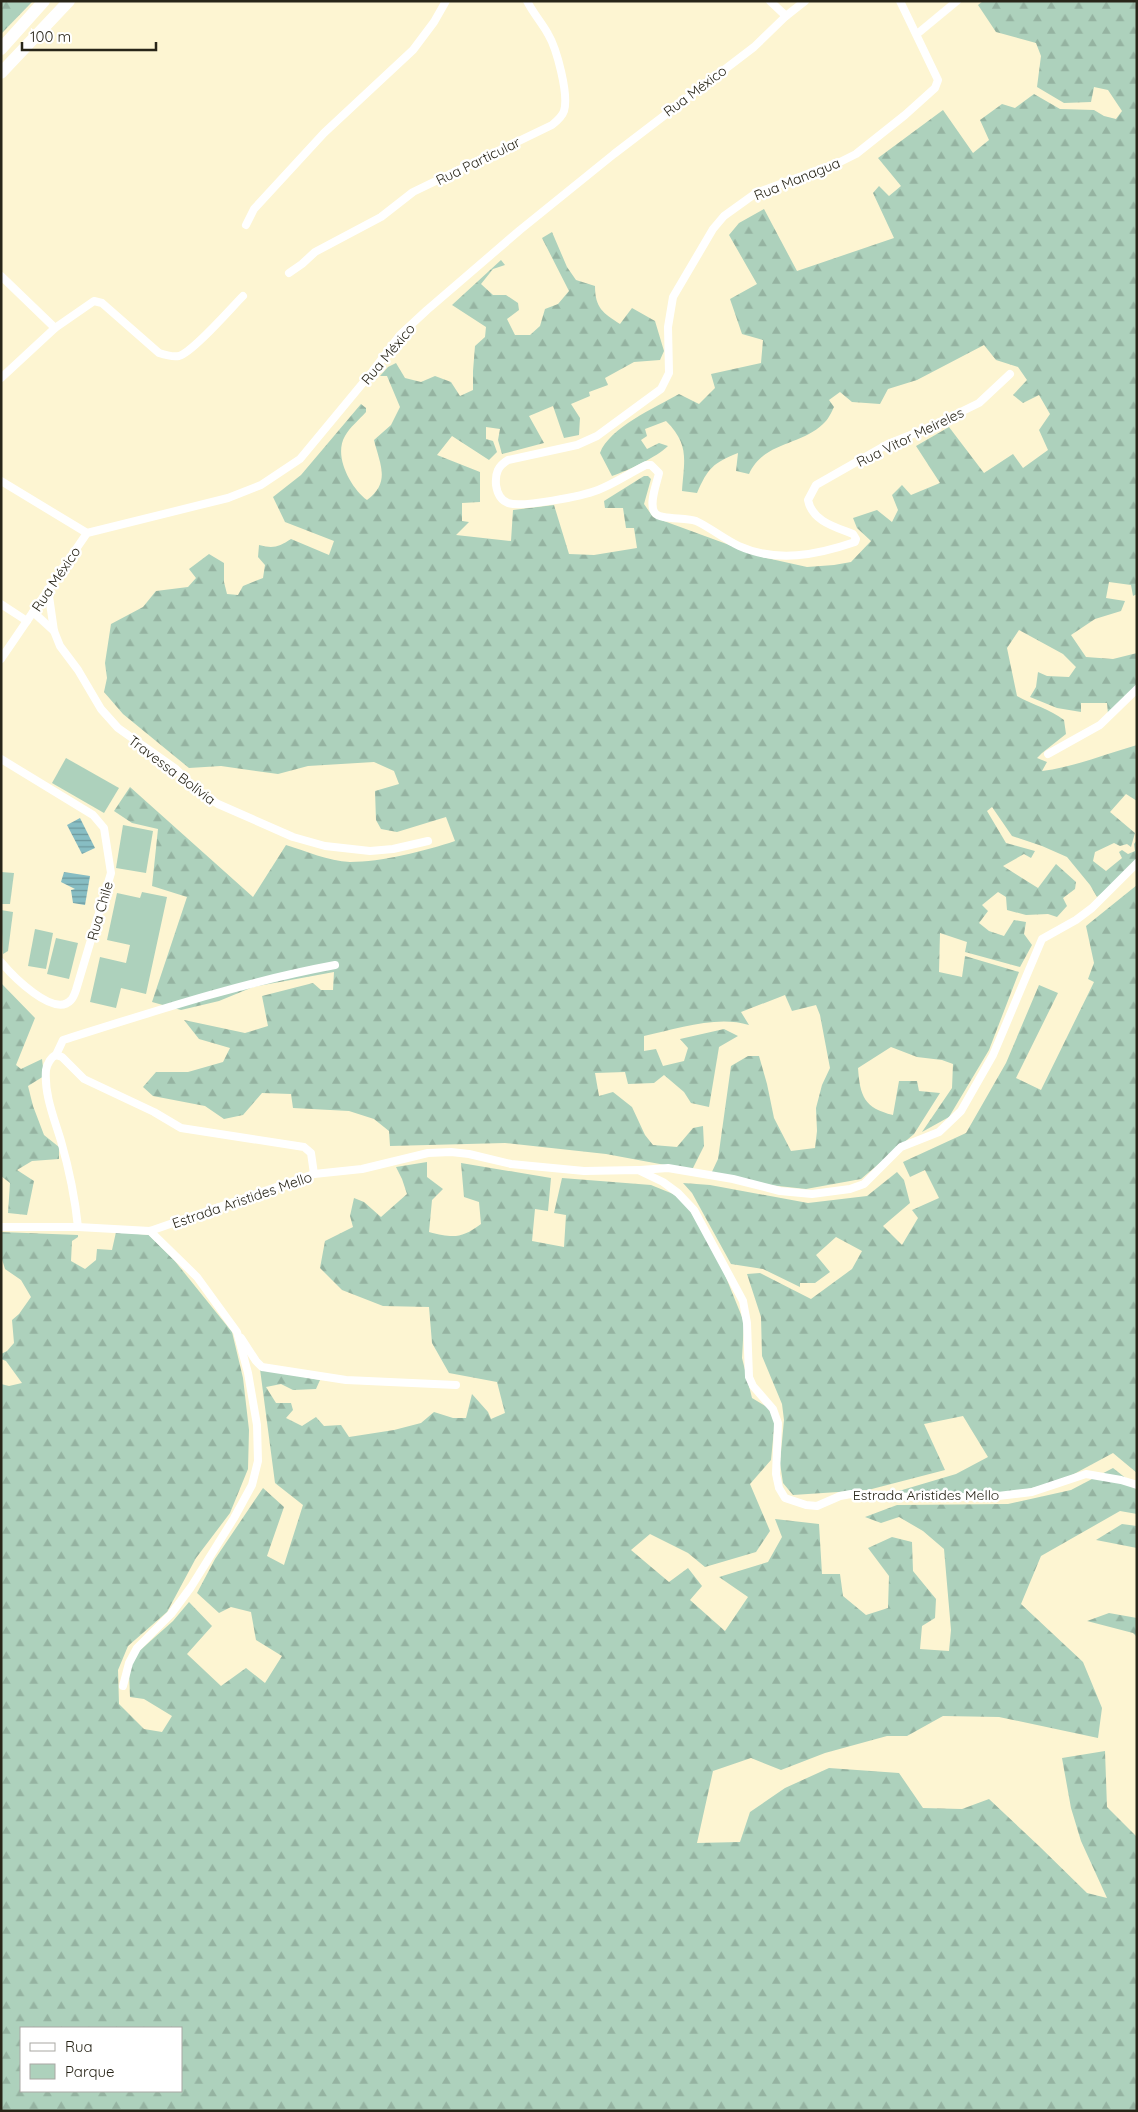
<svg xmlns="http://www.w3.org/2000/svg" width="1138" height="2112" font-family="Quicksand,sans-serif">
	<defs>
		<pattern id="forest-firs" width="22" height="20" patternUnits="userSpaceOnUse" patternTransform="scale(1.25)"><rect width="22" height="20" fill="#add1bc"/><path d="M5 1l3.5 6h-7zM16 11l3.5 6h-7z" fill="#95b3a1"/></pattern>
		<pattern id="water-rules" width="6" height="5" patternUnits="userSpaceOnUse" patternTransform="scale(1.25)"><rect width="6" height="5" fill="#87bdc3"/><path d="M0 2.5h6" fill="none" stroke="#6e999d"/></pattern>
	</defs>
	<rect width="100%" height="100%" fill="#fdf5d2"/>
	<g fill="url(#forest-firs)" fill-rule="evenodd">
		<polygon points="1,1 33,1 1,34"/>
		<path d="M983 1H1137V594L1133 596 1131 585 1109 582 1106 598 1125 601 1121 611 1095 619 1071 635 1086 657 1113 659 1137 653V687L1108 714 1107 703H1081V712L1057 708 1030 697 1036 687 1038 672 1047 676 1069 677 1076 667 1063 654 1019 630 1007 648 1017 696C1033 705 1050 709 1064 720L1066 734 1042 753 1037 758 1047 762 1042 771C1075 767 1105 754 1137 745V801L1126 794 1110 812 1135 833 1131 847 1127 844 1120 846 1114 843 1095 852 1093 861 1106 871 1122 858 1119 852 1122 850 1128 854 1135 851 1134 844 1137 840V858L1118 880 1097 897 1090 885 1067 857 1042 846 1012 836 992 807 987 811 1006 843 1035 851 1031 858 1024 854 1003 866 1038 888 1056 864 1076 882 1075 889 1063 898 1067 906 1057 917 1048 914 1026 915 1007 910 1006 897 998 892 982 905 988 911 979 923 989 931 1004 936 1014 920 1026 922 1024 934 1032 945 1020 967 965 952 967 942 940 933 939 972 962 977 965 956 1019 972 989 1050 949 1117 922 1132 952 1088 953 1064 942 1060 917 1057 891 1047 858 1068C860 1096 864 1108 893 1115L899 1081H917L919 1091 940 1093 914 1134 861 1179 806 1189 732 1181 710 1176 718 1159 731 1066 748 1056H759L767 1084 774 1118 791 1151 815 1148 817 1131 816 1108 822 1085 830 1068 820 1015 816 1005 792 1011 785 995 741 1012 749 1025C717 1015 677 1029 644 1036V1051L656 1049 663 1066 684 1061 688 1048 680 1039 724 1029 738 1036 719 1047 709 1107 691 1103 684 1092 664 1075 654 1083 628 1084 625 1072 595 1073 599 1096 613 1092 632 1107 645 1135 653 1145 677 1147 693 1128 703 1126 704 1146 692 1170 606 1154 505 1143 390 1146 389 1131 374 1119 349 1111 293 1108 291 1094 262 1093 243 1115 224 1119 205 1106 153 1096 143 1087 156 1072H188L223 1062 230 1048 199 1039 184 1020 245 1033 268 1026 262 996 313 983 321 990H333L334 972 253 987 219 1001 181 1010 152 1002 187 897 152 886 158 829 132 823 114 811 130 787 253 897 286 845C306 851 328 861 350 862 381 862 425 851 455 841L446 817 397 832 381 829 376 820 375 791 399 784 394 771 374 762 308 766 278 774 221 766 189 768 123 714 104 692 107 678 105 663 111 624 143 607 156 591 188 587 196 578 189 569 209 554 224 563V582L227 594 238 595 243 586 263 578 265 565 258 557 259 545C273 549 279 547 291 539L329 555 334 541 285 522 273 497 301 475 361 404 366 408V412C359 420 350 427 345 436 333 456 351 488 367 500 391 482 380 465 374 440L391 425 400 407 387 376H380L388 367 396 363 405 378 421 382 435 376 451 382 460 396 473 390V371L475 346 485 337 486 327 452 305 501 260 505 265 493 269 481 284 493 295H506L518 303 519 310 507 319 515 335H530L540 326 545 309 558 304 569 291 542 238 552 232 567 267 576 280 595 286C595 308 603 313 620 324L632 308 655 321 664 351 660 360 634 362 605 378 608 385 589 392 590 396 571 404 580 418 579 435 564 438 553 406 529 416 544 443 502 454 498 440 500 429 486 427V439L493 441 497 452 489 460 452 436 437 455 480 472V502L462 503V521L469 522 456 535 511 541 513 510 554 505 569 554 594 555 637 548 634 528H626L623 508H605L604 501 644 476H648L651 479 644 504 653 517 762 557 807 567 834 565 851 562 871 541 857 528 853 518 877 510 892 522 898 510 892 495 902 485 911 495 940 483 916 446 949 427 984 473 1013 454 1023 468 1048 450 1039 430 1050 414 1039 395 1023 403 1013 395 1027 380 1018 367 996 360 984 345 917 380 888 389 880 404 852 402 840 392 829 400 834 407C831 413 828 420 823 424 800 446 763 442 749 474L736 471 738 453C713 463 708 468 697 493L682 491C684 460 690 445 666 421L645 429 647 436 641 440 647 449 659 443 668 446C657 457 627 471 612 476L600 453C609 428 656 407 679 394L699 404 715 388 711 374 761 363 763 340 742 334 730 299 757 284 729 235 739 223 764 209 797 271 894 238 873 193 879 186 889 196 901 186 878 158 943 110 973 153 989 140 980 120 1002 104 1015 108 1034 94 1060 109 1094 110 1104 116 1116 119 1122 111 1108 90 1094 87 1091 102 1064 103 1037 87 1041 56 1036 43 996 32 978 5Z"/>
		<polygon points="1137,885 1137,1473 1113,1453 1061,1481 1003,1495 892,1493 956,1474 988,1457 963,1416 924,1424 945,1470 868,1490 793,1495 783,1483 780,1463 784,1420 782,1404 762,1356 761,1317 747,1274 760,1273 811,1299 852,1269 862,1251 836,1237 816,1255 830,1272 815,1283 800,1283 800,1287 763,1269 731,1264 692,1193 683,1183 710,1185 808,1203 867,1196 897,1172 904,1180 910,1203 883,1226 902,1245 918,1218 912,1210 939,1198 925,1170 910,1177 903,1162 966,1133 1006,1063 1039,985 1058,993 1016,1078 1041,1090 1094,982 1088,979 1094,963 1086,926"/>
		<polygon points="1,983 35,1018 16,1065 21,1069 42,1059 44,1076 28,1086 33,1106 44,1135 59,1147 59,1159 32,1161 17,1170 34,1181 27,1215 8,1213 10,1183 1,1176"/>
		<path d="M427 1162V1177L443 1189 432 1200 429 1232C453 1238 461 1239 481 1224L479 1202 464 1197 461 1163 551 1178 548 1211 535 1209 532 1241 564 1247 566 1215 554 1213 562 1178 651 1185 683 1198 721 1265 744 1322 742 1358 752 1398 772 1410 775 1419 771 1460 750 1484 770 1531 756 1552 705 1567 688 1553 650 1534 631 1550 669 1582 688 1568 702 1586 690 1600 725 1631 748 1597 719 1577 768 1562 782 1537 775 1519 819 1524 822 1574H840L843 1596 866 1615 888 1608 889 1576 868 1548 892 1537 912 1542 913 1571 936 1599 935 1618 922 1626 920 1649 949 1651 951 1630 944 1549 923 1531 899 1517 881 1523 865 1517 897 1505 1008 1504 1071 1490 1113 1468 1137 1487V1514L1120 1511 1041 1556 1021 1604 1083 1662 1102 1708 1098 1738 999 1717 943 1716 907 1736H887L825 1753 781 1770 751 1758 713 1771 697 1843 740 1842 750 1812 785 1788 829 1768 899 1773 923 1808 962 1809 989 1799 1039 1846 1087 1893 1107 1898 1081 1841 1071 1808 1062 1758 1105 1751 1107 1807 1137 1837V2111H1V1384L9 1386 22 1383 6 1361 1 1359V1354L7 1351 14 1343 12 1320 19 1314 31 1297 21 1280 5 1269 1 1256V1232L78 1235V1237L72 1241 71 1261 85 1269 96 1260 97 1249 112 1250 116 1232 149 1235 174 1260 232 1332 243 1378 249 1430 248 1469 230 1513 196 1558 167 1612 128 1646 118 1670 119 1704 144 1729 162 1732 172 1716 144 1699 130 1697 129 1670 137 1653 173 1621 189 1602 212 1626 187 1654 221 1686 246 1668 265 1683 282 1656 256 1640 251 1612 231 1607 219 1613 197 1593 215 1559 263 1488 284 1507 267 1556 284 1565 303 1505 275 1483 260 1369 320 1380 316 1389 293 1390 281 1384 266 1387 276 1403H291L293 1410 286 1418 302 1426 316 1417 324 1426 341 1425 349 1437 394 1430 421 1423 434 1412 453 1418H466L472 1394 488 1412 491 1419 505 1413 497 1382 449 1373 432 1343 429 1307 383 1306 342 1290 320 1268 325 1241 353 1227 350 1216 354 1198 364 1202 381 1217 407 1194 402 1179 396 1167ZM21 2028H181V2091H21Z"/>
		<polygon points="1122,1524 1137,1526 1137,1548 1096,1540"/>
		<polygon points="1109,1613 1137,1618 1137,1637 1133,1633 1087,1621"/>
	</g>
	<g fill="#add1bc">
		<polygon points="66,758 119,788 104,813 52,783"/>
		<polygon points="123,825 153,831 146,873 116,868"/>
		<polygon points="1,872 14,873 10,904 1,904"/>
		<polygon points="142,892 167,897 146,994 121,988 116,1008 90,1002 100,957 126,963 130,945 107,940 117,893 140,898"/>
		<polygon points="1,910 13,912 8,951 3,954"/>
		<polygon points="35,929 53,933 46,969 28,966"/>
		<polygon points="56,938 78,943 69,979 47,974"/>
	</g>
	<g fill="url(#water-rules)">
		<polygon points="80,818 95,848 82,854 67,825"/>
		<polygon points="64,872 90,876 85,905 73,903 71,890 75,889 61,882"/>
	</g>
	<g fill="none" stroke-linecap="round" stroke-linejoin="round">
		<g stroke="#fff" stroke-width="8">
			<polyline points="770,1 786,16"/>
			<path d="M900 1 938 80 935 88 905 115 856 154 840 162 756 193 724 216 713 229 673 297 668 327 669 373 661 389 597 436 577 445 508 460C498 466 495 473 496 485 497 492 500 500 508 503 522 508 583 496 598 490 614 484 630 473 646 465H651L659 473C657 483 648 504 655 513 660 520 686 517 696 521 711 528 724 539 739 546 777 563 817 555 855 542L856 539 853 534C835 527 812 521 808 500L816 485 888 444 928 428 979 403 1010 374"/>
			<polyline points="917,34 957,1"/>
			<polyline points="246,225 254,209 324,133 413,50 434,22 446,1"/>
			<path d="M289 273 302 264 315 252 381 217 413 192 552 125C557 121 562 117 564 111 569 95 557 49 548 34 542 23 533 13 527 1"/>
			<polyline points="1,276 55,328"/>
			<path d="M1 378 55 328 94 301 102 303 159 353C165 355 173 357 179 356 193 352 231 308 243 296"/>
			<polyline points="1,481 87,533"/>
			<polyline points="48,589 54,631 60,646 78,670 101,709 118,728 176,769 197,790 218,804 293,837 325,846 370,851 393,849 428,841"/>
			<polyline points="1,604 27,621"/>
			<polyline points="33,612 54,631"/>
			<polyline points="1,659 87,533 228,498 261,485 300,459 372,372 400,335 427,310 520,230 614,154 754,47 786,16 805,1"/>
			<polyline points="1048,754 1100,725 1137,689"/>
			<path d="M1 759 93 815 104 828 111 873 76 990C75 993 73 998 71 1000 54 1019 11 974 1 962"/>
			<path d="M56 1055 63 1040C152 1012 243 982 335 965"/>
			<polyline points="640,1170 668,1168 733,1179 780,1191 812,1194 850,1189 864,1184 901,1147 939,1132 961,1111 993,1055 1042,939 1076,920 1092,908 1137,863"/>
			<polyline points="1,1227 78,1227 150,1231 314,1174 362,1169 428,1153 451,1152 469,1154 511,1164 584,1171 638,1170 663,1182 678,1193 694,1210 743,1301 747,1323 749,1377 753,1386 773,1409 778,1423 776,1474 779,1488 785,1498 806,1505 817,1506 840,1496 851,1494 933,1498 998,1496 1032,1492 1086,1474 1121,1480 1137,1485"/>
			<path d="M78 1227C75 1198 69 1169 61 1141 54 1118 44 1094 46 1070 47 1064 51 1057 56 1055L62 1057 84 1079 154 1112 181 1128 304 1147 311 1153 314 1174"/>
			<polyline points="241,1338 256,1361 262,1367 346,1380 456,1385"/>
			<polyline points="123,1686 129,1663 137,1648 171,1614 191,1587 234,1518 252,1485 258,1461 257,1425 248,1373 237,1332 197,1277 150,1231"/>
		</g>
		<g stroke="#fff" stroke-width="12">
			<polyline points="1,49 44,1"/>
			<polyline points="1,73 69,1"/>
		</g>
	</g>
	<g text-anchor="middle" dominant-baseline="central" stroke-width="5" stroke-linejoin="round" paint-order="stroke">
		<g font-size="14" fill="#282518" stroke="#fff">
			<text transform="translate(695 91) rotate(-37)">Rua México</text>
			<text transform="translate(478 161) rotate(-26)">Rua Particular</text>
			<text transform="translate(797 179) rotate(-22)">Rua Managua</text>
			<text transform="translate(388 354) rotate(-50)">Rua México</text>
			<text transform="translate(910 437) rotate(-26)">Rua Vitor Meireles</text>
			<text transform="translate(56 579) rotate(-56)">Rua México</text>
			<text transform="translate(172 770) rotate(37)">Travessa Bolívia</text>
			<text transform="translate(100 911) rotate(-74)">Rua Chile</text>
			<text transform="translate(242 1200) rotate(-19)">Estrada Aristides Mello</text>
			<text x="926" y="1495">Estrada Aristides Mello</text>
		</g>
	</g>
	<rect width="1138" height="2112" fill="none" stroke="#282518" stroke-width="5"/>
	<rect x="20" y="2027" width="162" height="65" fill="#ffffff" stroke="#a9a8a3"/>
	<rect x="30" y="2043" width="25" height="8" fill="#ffffff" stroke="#a9a8a3"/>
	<text x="65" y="2052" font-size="15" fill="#282518">Rua</text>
	<rect x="30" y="2064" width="25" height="15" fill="#add1bc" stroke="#a9a8a3"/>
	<text x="65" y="2077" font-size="15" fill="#282518">Parque</text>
	<path d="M22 42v8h134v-8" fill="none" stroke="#282518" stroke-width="2.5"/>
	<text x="30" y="42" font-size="15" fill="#282518" stroke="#ffffff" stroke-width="4" paint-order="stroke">100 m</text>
</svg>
